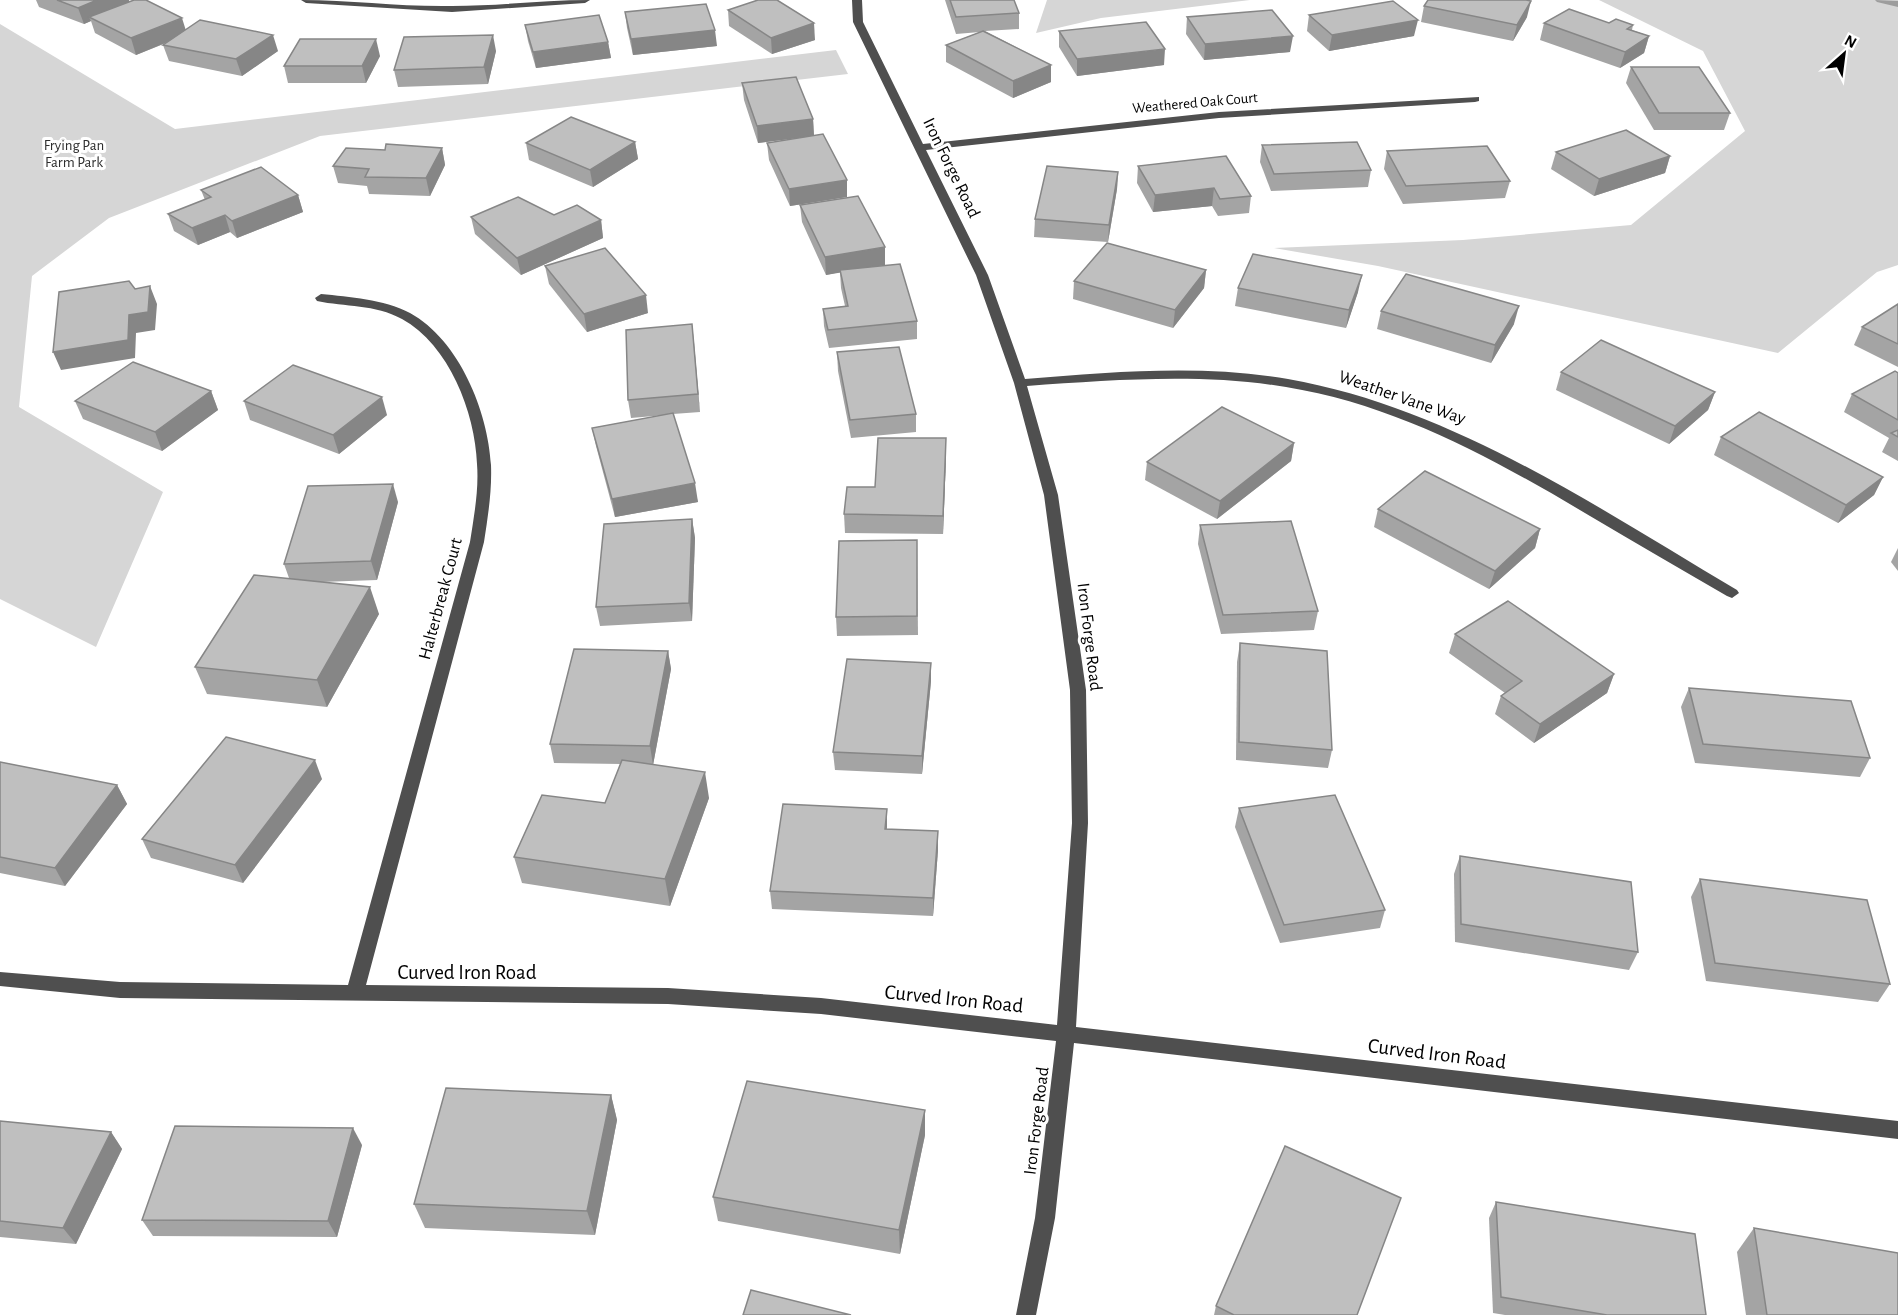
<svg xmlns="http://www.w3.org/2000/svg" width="1898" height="1315" font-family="'Alegreya Sans',sans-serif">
	<rect width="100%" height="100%" fill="#fff"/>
	<g fill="#d6d6d6">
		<polygon points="1047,0 1250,0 1101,18 1036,33"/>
		<polygon points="1599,0 1898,0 1898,265 1877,272 1778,353 1378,266 1274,248 1463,240 1631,225 1745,131 1703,51"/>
		<polygon points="0,24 175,129 836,50 848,74 320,136 109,218 32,276 19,407 163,492 96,647 0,599"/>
	</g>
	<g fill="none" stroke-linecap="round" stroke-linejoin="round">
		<polygon fill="#9d9d9d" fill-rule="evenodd" points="1875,0 1898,1 1898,7 1877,2"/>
		<g fill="#4f4f4f" fill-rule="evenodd">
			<path d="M301 0C352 0 402 7 452 6 498 6 544 0 590 0L585 3 452 12 306 3Z"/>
			<path d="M852 0H862L863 22 923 144 1219 112 1479 97V101L1475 102 1219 118 926 150 988 275 1025 379C1112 372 1201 364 1288 379 1452 408 1595 506 1737 590L1739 593 1732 598 1727 596C1681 569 1635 543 1590 516 1494 459 1397 405 1286 387 1201 373 1113 380 1027 386L1058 495 1086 690 1088 823 1076 1027 1898 1121V1139L1074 1043 1055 1218 1036 1315H1016L1035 1218 1056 1041 821 1014 668 1004 120 998 0 986V972L120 982 348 985 470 542C474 516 479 490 477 464 475 412 449 345 402 319 375 304 345 307 317 301L315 298 321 294C350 297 383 299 410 313 459 340 488 411 491 465 492 491 488 516 484 542L366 985 668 988 821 998 1057 1025 1072 823 1070 690 1044 495 1014 383 976 275 853 22Z"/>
		</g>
	</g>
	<g fill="#a4a4a4">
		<polygon points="36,0 129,0 129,2 186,30 278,51 242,76 169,61 163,45 166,43 136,55 95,33 91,21 84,24 39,7"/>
		<polygon points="945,0 950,0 1019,13 1019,29 985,31 1051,65 1051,82 1013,98 946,62 946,45 980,32 956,34"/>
		<polygon points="1424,6 1527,17 1513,41 1421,22"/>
		<polygon points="728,10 815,40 772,54 729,26"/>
		<polygon points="625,12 717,46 633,55 627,28"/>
		<polygon points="1309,15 1414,36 1329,51 1307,31"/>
		<polygon points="1187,17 1290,52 1204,60 1186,34"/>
		<polygon points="1544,23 1609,23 1633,25 1632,30 1649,36 1644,53 1620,68 1540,40"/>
		<polygon points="525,25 608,42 611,58 536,68 528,41"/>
		<polygon points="1059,31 1164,65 1077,76 1059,47"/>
		<polygon points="496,51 488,84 398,87 394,70"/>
		<polygon points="380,56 366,83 288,83 284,66"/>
		<polygon points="1631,67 1730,113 1724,130 1654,130 1626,83"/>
		<polygon points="742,83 813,119 814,136 847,180 847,197 790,206 769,160 767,143 805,137 758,143 744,100"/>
		<polygon points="635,142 638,159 593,187 529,160 526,143"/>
		<polygon points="1262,145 1371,170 1368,187 1271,191 1260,162"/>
		<polygon points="442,148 445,165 430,196 369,194 367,186 338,183 333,166 385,150"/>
		<polygon points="1387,151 1510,181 1505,198 1403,204 1384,169"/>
		<polygon points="1556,152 1670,156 1665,173 1594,196 1551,169"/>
		<polygon points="1138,166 1251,196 1249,213 1218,216 1212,206 1153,212 1137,183"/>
		<polygon points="1118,172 1117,189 1108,242 1034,237 1035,219"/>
		<polygon points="201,190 298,195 303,212 237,238 230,232 198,245 174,231 168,214 205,200"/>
		<polygon points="800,205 885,265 871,267 917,321 917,339 829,348 824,326 823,309 845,306 841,288 840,272 826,275 802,222"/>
		<polygon points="554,215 601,220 603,238 521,275 475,234 471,217"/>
		<polygon points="545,266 648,313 587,332 549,284"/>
		<polygon points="1206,270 1204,288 1173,328 1073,299 1074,281"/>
		<polygon points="1238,288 1358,292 1346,328 1235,306"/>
		<polygon points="1898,304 1898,367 1854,345 1862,327"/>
		<polygon points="1381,311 1514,324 1491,363 1377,329"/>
		<polygon points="692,324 700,412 673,414 698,502 615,517 596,446 592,428 665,415 631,418 628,400"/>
		<polygon points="837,352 916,414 916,432 851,438 838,371"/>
		<polygon points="1561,372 1715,392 1708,410 1669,444 1556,390"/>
		<polygon points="1898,373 1898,461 1882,452 1889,438 1844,412 1852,394"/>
		<polygon points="211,391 218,410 162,451 83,419 75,401"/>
		<polygon points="244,401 387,415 339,454 250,420"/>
		<polygon points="1721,437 1883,477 1874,495 1838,523 1714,455"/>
		<polygon points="1294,443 1291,461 1217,519 1145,480 1147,462"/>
		<polygon points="946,457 943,534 845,533 844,514"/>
		<polygon points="398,502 377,580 321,582 379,614 327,707 207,694 195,667 289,578 284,564"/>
		<polygon points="1378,509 1540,529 1535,548 1489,589 1374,527"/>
		<polygon points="692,519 695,538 692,621 600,626 596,607"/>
		<polygon points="1200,525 1318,611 1314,630 1221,634 1198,544"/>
		<polygon points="917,540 918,635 837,636 836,617"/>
		<polygon points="1898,548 1898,571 1891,562"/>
		<polygon points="1455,634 1614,674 1607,693 1534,743 1495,714 1501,696 1505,693 1449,653"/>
		<polygon points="1240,643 1332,750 1328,768 1236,760 1237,662"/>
		<polygon points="668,651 671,669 653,765 709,798 670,906 522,883 514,857 605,803 621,764 554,763 550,744"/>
		<polygon points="931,663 931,681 922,774 835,770 833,752"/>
		<polygon points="1689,688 1870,758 1860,777 1695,763 1681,707"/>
		<polygon points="0,762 117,785 127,804 65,886 0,873"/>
		<polygon points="322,779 243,883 151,858 142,839"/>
		<polygon points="1239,808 1385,910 1380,928 1280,943 1235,827"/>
		<polygon points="887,829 938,831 938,850 933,916 772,909 770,891"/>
		<polygon points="1460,856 1638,952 1629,970 1455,942 1454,874"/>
		<polygon points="1700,879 1890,984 1878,1002 1706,981 1691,897"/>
		<polygon points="611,1095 617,1120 595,1235 425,1228 414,1204"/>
		<polygon points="0,1121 111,1132 122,1149 76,1244 0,1237"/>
		<polygon points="925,1135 900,1254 718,1221 713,1197"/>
		<polygon points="362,1145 337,1237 153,1236 142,1220"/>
		<polygon points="1496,1202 1706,1315 1505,1315 1493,1313 1489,1218"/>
		<polygon points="1754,1228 1898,1315 1746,1315 1737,1252"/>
		<polygon points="1216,1306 1357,1315 1214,1315"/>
	</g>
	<g fill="#868686">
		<polygon points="97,0 129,0 130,4 89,17 91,21 84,24 78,8"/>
		<polygon points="1531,1 1527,17 1513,41 1517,25"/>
		<polygon points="182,18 187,34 136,55 131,38"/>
		<polygon points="1418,20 1414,36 1329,51 1332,35"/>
		<polygon points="814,23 815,40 772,54 771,38"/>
		<polygon points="715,30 717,46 633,55 631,39"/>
		<polygon points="273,35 278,51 242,76 236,59"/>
		<polygon points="493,35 496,51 488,84 484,67"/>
		<polygon points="1293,36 1290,52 1204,60 1205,44"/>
		<polygon points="1649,36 1644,53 1620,68 1625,52"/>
		<polygon points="376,39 380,56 366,83 362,66"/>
		<polygon points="608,42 611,58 536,68 533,52"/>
		<polygon points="1165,49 1164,65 1077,76 1077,59"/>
		<polygon points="1051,65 1051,82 1013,98 1013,81"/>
		<polygon points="813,119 814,136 758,143 757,126"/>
		<polygon points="635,142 638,159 593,187 590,170"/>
		<polygon points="442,148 445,165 430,196 426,178"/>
		<polygon points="1670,156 1665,173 1594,196 1599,179"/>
		<polygon points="1118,172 1117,189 1108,242 1109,225"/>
		<polygon points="847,180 847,197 790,206 789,189"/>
		<polygon points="1214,188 1212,206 1153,212 1155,195"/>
		<polygon points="298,195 303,212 237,238 232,221"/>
		<polygon points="225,215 230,232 198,245 192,228"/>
		<polygon points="601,220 603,238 521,275 517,258"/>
		<polygon points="885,247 885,265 826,275 825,257"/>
		<polygon points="1206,270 1204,288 1173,328 1175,310"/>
		<polygon points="1362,275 1358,292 1346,328 1349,310"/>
		<polygon points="150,286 157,304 155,330 136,333 135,358 61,370 53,352 129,315"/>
		<polygon points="646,295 648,313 587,332 584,314"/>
		<polygon points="1519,306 1514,324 1491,363 1495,345"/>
		<polygon points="692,324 694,342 700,412 698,394"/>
		<polygon points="211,391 218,410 162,451 155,432"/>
		<polygon points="1715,392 1708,410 1669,444 1675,426"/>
		<polygon points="382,397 387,415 339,454 333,435"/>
		<polygon points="946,438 946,457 943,534 943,516"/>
		<polygon points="1294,443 1291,461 1217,519 1220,501"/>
		<polygon points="1883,477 1874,495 1838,523 1846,505"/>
		<polygon points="695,483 698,502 615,517 612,499"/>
		<polygon points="393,484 398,502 377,580 371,561"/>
		<polygon points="692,519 695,538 692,621 689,603"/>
		<polygon points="1540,529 1535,548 1489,589 1495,571"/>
		<polygon points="370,587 379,614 327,707 317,680"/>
		<polygon points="668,651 671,669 653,765 650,746"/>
		<polygon points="931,663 931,681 922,774 922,756"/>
		<polygon points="1614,674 1607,693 1534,743 1540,724"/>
		<polygon points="315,760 322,779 243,883 235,865"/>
		<polygon points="705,772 709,798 670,906 665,879"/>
		<polygon points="117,785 127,804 65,886 55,868"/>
		<polygon points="887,809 887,827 886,848 885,829"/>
		<polygon points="938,831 938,850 933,916 933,898"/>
		<polygon points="611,1095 617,1120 595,1235 587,1211"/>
		<polygon points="925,1110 925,1135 900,1254 899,1230"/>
		<polygon points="353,1128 362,1145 337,1237 328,1221"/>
		<polygon points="111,1132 122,1149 76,1244 63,1228"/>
	</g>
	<g fill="#bfbfbf" stroke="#868686" stroke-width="1.5">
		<polygon points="57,0 97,0 78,8"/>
		<polygon points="134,0 146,0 182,18 131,38 89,17"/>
		<polygon points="758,0 777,0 814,23 771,38 728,10"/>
		<polygon points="950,0 1014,0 1019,13 956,17"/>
		<polygon points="1428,0 1526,0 1531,1 1517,25 1424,6"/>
		<polygon points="1393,1 1418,20 1332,35 1309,15"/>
		<polygon points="706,4 715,30 631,39 625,12"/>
		<polygon points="1569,9 1609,23 1616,19 1633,25 1627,29 1649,36 1625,52 1544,23"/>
		<polygon points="1272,10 1293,36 1205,44 1187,17"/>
		<polygon points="599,15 608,42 533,52 525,25"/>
		<polygon points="200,20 273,35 236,59 163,45"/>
		<polygon points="1146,22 1165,49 1077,59 1059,31"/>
		<polygon points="983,31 1051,65 1013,81 946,45"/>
		<polygon points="493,35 484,67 394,70 404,37"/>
		<polygon points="300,39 376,39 362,66 284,66"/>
		<polygon points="1631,67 1699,67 1730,113 1659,113"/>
		<polygon points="796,77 813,119 757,126 742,83"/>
		<polygon points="571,117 635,142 590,170 526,143"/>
		<polygon points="1626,130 1670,156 1599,179 1556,152"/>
		<polygon points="823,134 847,180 789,189 767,143"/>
		<polygon points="1357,142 1371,170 1274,174 1262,145"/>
		<polygon points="386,144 442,148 426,178 365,177 369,169 333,166 346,148 385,150"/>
		<polygon points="1487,146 1510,181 1406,186 1387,151"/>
		<polygon points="1226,156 1251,196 1220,199 1214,188 1155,195 1138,166"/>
		<polygon points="1047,166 1118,172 1109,225 1035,219"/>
		<polygon points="261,167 298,195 232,221 225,215 192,228 168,214 211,197 201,190"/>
		<polygon points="858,196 885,247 825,257 800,205"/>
		<polygon points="518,197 554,215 577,205 601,220 517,258 471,217"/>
		<polygon points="1107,243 1206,270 1175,310 1074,281"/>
		<polygon points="605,248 646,295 584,314 545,266"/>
		<polygon points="1253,254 1362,275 1349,310 1238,288"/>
		<polygon points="900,264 917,321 828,330 823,309 848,306 840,270"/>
		<polygon points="1406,274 1519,306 1495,345 1381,311"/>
		<polygon points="129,281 135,289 150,286 148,312 129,315 128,340 53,352 59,292"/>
		<polygon points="1898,304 1898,344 1862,327"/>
		<polygon points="692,324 698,394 628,400 626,330"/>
		<polygon points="1601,340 1715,392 1675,426 1561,372"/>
		<polygon points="899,347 916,414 850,420 837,352"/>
		<polygon points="133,362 211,391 155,432 75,401"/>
		<polygon points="293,365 382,397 333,435 244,401"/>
		<polygon points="1895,371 1898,373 1898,420 1852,394"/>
		<polygon points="1222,407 1294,443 1220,501 1147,462"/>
		<polygon points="1759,412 1883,477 1846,505 1721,437"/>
		<polygon points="673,413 695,483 612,499 592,428"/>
		<polygon points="1898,430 1898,437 1891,433"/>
		<polygon points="878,438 946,438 943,516 844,514 847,487 875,487"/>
		<polygon points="1425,471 1540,529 1495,571 1378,509"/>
		<polygon points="393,484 371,561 284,564 308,486"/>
		<polygon points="692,519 689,603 596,607 604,524"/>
		<polygon points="1291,521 1318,611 1223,615 1200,525"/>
		<polygon points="917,540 917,616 836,617 839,541"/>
		<polygon points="254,575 370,587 317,680 195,667"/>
		<polygon points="1508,601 1614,674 1540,724 1501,696 1522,681 1455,634"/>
		<polygon points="1240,643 1327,651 1332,750 1239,742"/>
		<polygon points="574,649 668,651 650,746 550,744"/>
		<polygon points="847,659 931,663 922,756 833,752"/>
		<polygon points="1689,688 1851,701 1870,758 1703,744"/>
		<polygon points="226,737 315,760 235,865 142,839"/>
		<polygon points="622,760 705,772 665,879 514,857 542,795 605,803"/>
		<polygon points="0,762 117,785 55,868 0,857"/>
		<polygon points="1335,795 1385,910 1284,925 1239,808"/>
		<polygon points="783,804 887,809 885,829 938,831 933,898 770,891"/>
		<polygon points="1460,856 1631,882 1638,952 1461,924"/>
		<polygon points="1700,879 1867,900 1890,984 1715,963"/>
		<polygon points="747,1081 925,1110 899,1230 713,1197"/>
		<polygon points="446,1088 611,1095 587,1211 414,1204"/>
		<polygon points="0,1121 111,1132 63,1228 0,1221"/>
		<polygon points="175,1126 353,1128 328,1221 142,1220"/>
		<polygon points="1285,1146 1401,1198 1357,1315 1234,1315 1216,1306"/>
		<polygon points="1496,1202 1695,1234 1706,1315 1607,1315 1501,1297"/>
		<polygon points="1754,1228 1898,1253 1898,1315 1767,1315"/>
		<polygon points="751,1290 851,1315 743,1315"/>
	</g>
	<g text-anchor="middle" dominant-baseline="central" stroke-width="6" stroke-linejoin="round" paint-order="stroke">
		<g font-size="15" fill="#000" stroke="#fff">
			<text transform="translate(1195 103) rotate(-5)">Weathered Oak Court</text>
		</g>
		<g font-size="15" fill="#2d2d2d" stroke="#fff">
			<text x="74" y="145">Frying Pan<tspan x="74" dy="17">Farm Park</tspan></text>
		</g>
		<g font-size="18" fill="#000" stroke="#fff">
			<text transform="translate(951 168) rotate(64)">Iron Forge Road</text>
			<text transform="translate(1402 398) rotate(19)">Weather Vane Way</text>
			<text transform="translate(441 599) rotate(-75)">Halterbreak Court</text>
			<text transform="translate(1089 637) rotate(83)">Iron Forge Road</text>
			<text transform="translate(1037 1121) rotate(-83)">Iron Forge Road</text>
		</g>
		<g font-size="21" fill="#000" stroke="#fff">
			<text x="467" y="972">Curved Iron Road</text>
			<text transform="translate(954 999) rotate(6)">Curved Iron Road</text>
			<text transform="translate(1437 1054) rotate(7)">Curved Iron Road</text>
		</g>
	</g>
	<g transform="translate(1844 54) rotate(28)" stroke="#ffffff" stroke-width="4.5" paint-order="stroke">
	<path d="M0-4.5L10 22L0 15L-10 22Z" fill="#000000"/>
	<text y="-9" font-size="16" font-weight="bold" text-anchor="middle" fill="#000000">N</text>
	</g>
</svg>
